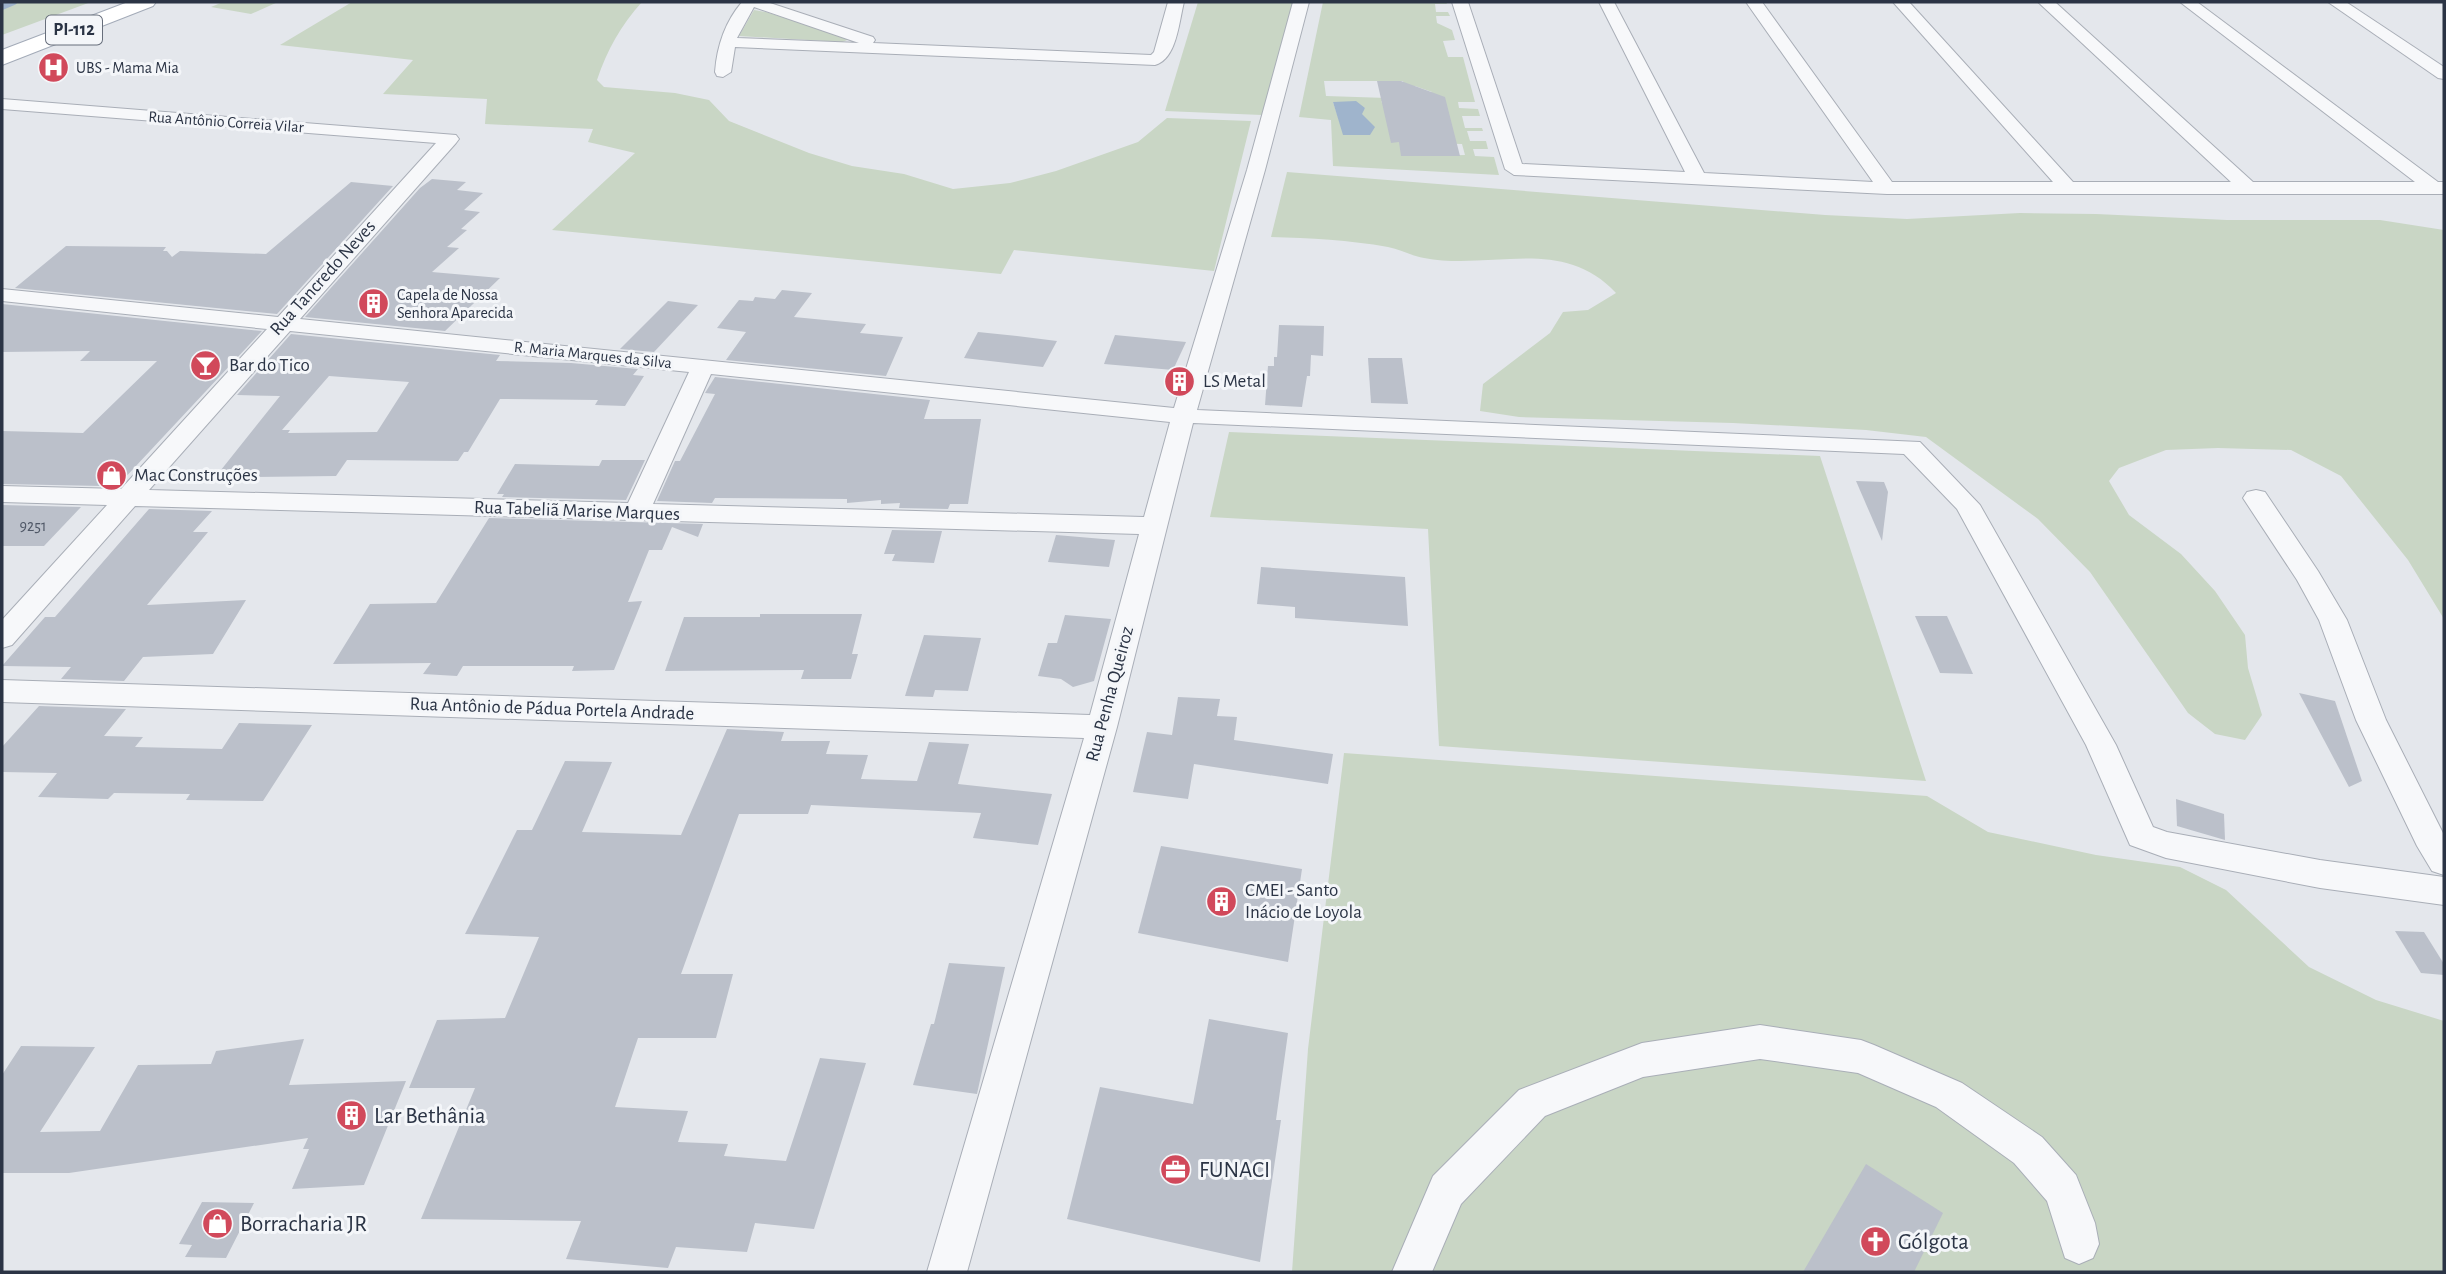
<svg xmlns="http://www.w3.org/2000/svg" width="2446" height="1274" font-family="'Alegreya Sans',sans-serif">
	<rect width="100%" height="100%" fill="#e4e7ec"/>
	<g fill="#c9d6c5" fill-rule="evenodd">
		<polygon points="2,2 91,2 2,35"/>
		<polygon points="223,2 278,2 251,14 211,7"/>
		<path d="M352 2H642C621 25 607 50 597 80L604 87 675 93 709 100 729 121 809 153 852 166 904 174 953 189 1010 183 1056 171 1138 142 1167 118 1251 121 1214 271 1014 250 1001 274 552 230 635 153 588 142 593 129 485 124 487 99 383 94 413 60 280 45Z"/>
		<polygon points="1198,2 1295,2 1262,115 1165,111"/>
		<path d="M1323 2H1446L1447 4H1435L1436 12H1448L1450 16H1436L1437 23 1452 30 1455 40 1443 41 1448 57H1463L1475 102H1458L1459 108 1478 109 1480 116H1462L1465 128H1482L1483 131H1467L1470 141H1486L1488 149H1473L1475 156 1494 157 1499 175 1333 166 1331 120 1299 117ZM1324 81H1403L1405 89 1415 86 1432 92 1400 109 1381 102 1387 98 1326 96ZM1333 102 1365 108 1344 135ZM1415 143 1462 144 1465 155 1417 156Z"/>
		<polygon points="754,10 766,12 850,39 842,42 739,36"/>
		<path d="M1287 172 1825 215 1907 219 2020 213 2096 214 2227 220H2380L2444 230V619L2408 560 2341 476 2291 450 2218 448 2166 450 2119 468 2109 481 2129 515 2181 554 2215 591 2245 635 2248 668 2262 715 2245 740 2215 734 2188 713 2090 572 2038 519 1926 437 1866 430 1733 423 1519 417 1480 411 1483 384 1550 333 1563 312 1588 310 1616 293C1562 235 1491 271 1424 258 1411 256 1400 249 1388 247 1349 240 1310 238 1271 237Z"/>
		<polygon points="1229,432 1820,456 1926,781 1439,746 1428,529 1210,517"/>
		<polygon points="1344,753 1927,796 1988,832 2096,855 2180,867 2226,890 2309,967 2376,1000 2444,1021 2444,1272 1292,1272 1308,1049"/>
	</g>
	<polygon fill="#9fb4cc" points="1356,101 1365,108 1362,114 1375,127 1370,135 1343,135 1333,102"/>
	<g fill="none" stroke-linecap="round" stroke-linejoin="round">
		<polyline stroke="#9fb4cc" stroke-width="6" points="2,7 14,2"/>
	</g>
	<g fill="#bbc0ca" fill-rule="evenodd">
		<polygon points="1377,81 1401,81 1445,97 1460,156 1401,156 1399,142 1391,143"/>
		<polygon points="432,179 466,182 457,190 483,193 464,210 480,212 461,229 467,230 447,247 459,248 432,272 500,278 445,331 305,317 420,188"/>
		<polygon points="351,182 393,186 277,314 15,288 66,246 166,247 163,251 167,251 172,257 180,251 266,254"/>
		<polygon points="782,290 812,293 794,317 866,324 860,333 903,337 886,376 726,360 746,332 717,328 739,300 753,301 755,297 775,299"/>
		<polygon points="668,301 698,305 654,352 620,349"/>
		<polygon points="2,304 262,331 121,482 105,482 101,486 2,484 2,431 83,433 157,361 80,361 90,351 2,352"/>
		<polygon points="1279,325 1324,326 1323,356 1311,355 1310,376 1307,376 1302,407 1265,405 1268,366 1274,366 1274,357 1277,357"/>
		<polygon points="978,332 1017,336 1057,341 1043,367 964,358"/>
		<path d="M291 334 500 355 496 361 571 363 638 369 633 375 644 376 625 406 595 405 598 400 500 399 468 452H464L458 461 347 460 336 476 255 477 252 480H213L280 396 237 395ZM329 376 409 382 377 432 288 433 290 430H282Z"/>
		<polygon points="1115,335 1186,342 1173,370 1104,364"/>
		<polygon points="1368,358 1402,358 1408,404 1371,403"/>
		<polygon points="715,377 930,400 924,419 981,419 968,504 950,504 948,509 899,508 900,503 881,504 881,500 847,503 847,499 715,498 712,503 657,501 675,461 680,461 715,394 705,393"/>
		<polygon points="602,460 645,460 626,500 502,497 504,494 497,494 515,464 599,466"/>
		<polygon points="1856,481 1884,482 1888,492 1882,541"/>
		<polygon points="2,505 81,507 44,546 2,546"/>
		<polygon points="149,509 212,511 193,532 208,532 147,605 246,600 213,654 143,657 124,681 61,679 71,667 2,666 45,617 55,617"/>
		<polygon points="489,518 703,524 698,537 672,527 662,550 649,550 628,602 642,601 614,670 572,671 574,666 463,666 457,676 423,674 431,663 333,664 370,604 436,603"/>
		<polygon points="892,530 942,531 934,563 892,561 895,554 884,554"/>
		<polygon points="1056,535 1115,540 1109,567 1048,562"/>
		<polygon points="1261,567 1405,577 1408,626 1295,618 1295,607 1257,604"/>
		<polygon points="760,614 862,614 852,654 858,654 851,679 801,679 804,670 665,671 684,617 760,617"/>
		<polygon points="1065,615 1111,619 1094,681 1073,687 1061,679 1038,676 1048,643 1057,643"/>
		<polygon points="1915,616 1947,616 1973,674 1940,673"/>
		<polygon points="924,635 981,638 968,691 935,690 933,697 905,696"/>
		<polygon points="2299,693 2335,701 2362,781 2349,787"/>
		<polygon points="1178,697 1220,699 1217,716 1237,717 1234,740 1333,754 1328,784 1194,764 1188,799 1133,792 1147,732 1172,735"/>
		<polygon points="39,706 126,709 104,736 143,737 135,747 222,749 239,723 312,725 263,801 186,800 190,794 114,793 108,799 38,797 57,773 2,772 2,747"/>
		<polygon points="727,729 784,732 781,741 830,741 826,754 868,755 861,779 917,781 929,742 969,744 958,784 1052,794 1038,845 973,838 981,813 811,805 808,814 739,814 681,974 733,974 716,1038 638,1038 615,1107 688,1111 678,1142 728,1144 724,1156 786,1161 820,1058 866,1063 814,1229 755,1223 747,1252 676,1247 668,1268 566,1259 581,1221 421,1219 475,1088 409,1088 437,1020 505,1018 539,937 465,934 517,830 532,830 565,761 612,762 582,832 681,835"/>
		<polygon points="2176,799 2224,814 2225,840 2177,826"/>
		<polygon points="1161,846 1302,869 1288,962 1138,933"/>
		<polygon points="2395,931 2424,932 2444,964 2444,975 2421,973"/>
		<polygon points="949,963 1005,967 977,1094 913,1085 931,1024 934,1024"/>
		<polygon points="1209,1019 1288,1033 1276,1120 1281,1120 1260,1262 1067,1219 1100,1087 1193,1104"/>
		<polygon points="304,1039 289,1085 406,1081 364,1185 292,1189 309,1149 303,1149 308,1138 69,1173 2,1173 2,1075 21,1046 95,1047 40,1132 100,1131 138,1065 211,1064 216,1051"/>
		<polygon points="1866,1164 1943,1213 1914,1272 1803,1272"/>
		<polygon points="202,1202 254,1203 226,1258 185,1257 192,1245 179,1244"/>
	</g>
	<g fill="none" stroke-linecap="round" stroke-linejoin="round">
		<defs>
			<g id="street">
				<path d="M742 2H767L873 37 875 40 873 43 1151 55 1154 52 1168 2H1184C1179 21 1177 59 1155 65L735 47 731 72 723 77 717 76 715 72C717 46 725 22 742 2ZM754 7 859 43 737 38Z"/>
				<path d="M1293 2H1309L1265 170 1197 410 1920 442 1980 505 2116 745 2153 827 2167 832 2320 860 2444 877V905L2320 888 2166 858 2130 845 2086 745 1957 509 1904 454 1193 423 1117 727 967 1272H927L1084 738 2 702V680L1090 715 1139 534 135 506 12 645 2 648V620L107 505 2 502V486L121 489 267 329 2 301V289L278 317 436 143 2 109V99L456 135 459 139 456 143 300 319 1174 408 1247 170ZM290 331 689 372 628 503 149 490ZM711 374 1170 422 1144 517 653 504Z"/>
				<polygon points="1452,2 1468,2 1522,164 1685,172 1599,2 1614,2 1704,173 1873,182 1746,2 1762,2 1892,182 2053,182 1893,2 1909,2 2073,182 2231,182 2038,2 2055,2 2253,182 2415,182 2180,2 2197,2 2438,182 2444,182 2444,194 1887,194 1514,175 1505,169"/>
				<polygon points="2328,2 2346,2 2444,67 2444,79 2438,78"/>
				<polygon points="2256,490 2265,492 2318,571 2347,620 2386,720 2444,835 2444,875 2432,871 2417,846 2356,720 2319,620 2297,580 2243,498 2247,492"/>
				<polygon points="1760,1025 1861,1040 1874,1045 1962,1083 2042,1137 2076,1175 2095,1223 2099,1244 2093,1258 2079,1264 2065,1258 2047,1201 2014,1163 1936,1107 1858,1073 1760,1059 1643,1077 1545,1116 1461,1204 1432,1272 1392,1272 1433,1176 1519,1090 1642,1043"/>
			</g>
			<polygon id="primary" points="128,2 156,2 153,6 2,65 2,50"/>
		</defs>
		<use href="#street" stroke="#a9aeb7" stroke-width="2"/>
		<use href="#primary" stroke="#a3abb8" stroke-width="2"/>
		<use href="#street" fill="#f7f8fa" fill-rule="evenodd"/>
		<use href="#primary" fill="#fff" fill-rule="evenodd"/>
	</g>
	<defs>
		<symbol id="hospital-disc" viewBox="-11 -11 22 22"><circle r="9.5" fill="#d1495b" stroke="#f4f6f9"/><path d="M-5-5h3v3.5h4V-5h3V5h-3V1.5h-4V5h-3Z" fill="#fff"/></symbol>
		<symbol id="building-disc" viewBox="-11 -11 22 22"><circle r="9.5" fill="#d1495b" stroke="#f4f6f9"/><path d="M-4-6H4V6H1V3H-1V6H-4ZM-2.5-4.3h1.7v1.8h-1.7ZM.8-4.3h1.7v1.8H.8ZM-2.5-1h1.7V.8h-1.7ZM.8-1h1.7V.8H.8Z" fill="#fff"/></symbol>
		<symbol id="bar-disc" viewBox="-11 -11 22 22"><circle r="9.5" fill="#d1495b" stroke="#f4f6f9"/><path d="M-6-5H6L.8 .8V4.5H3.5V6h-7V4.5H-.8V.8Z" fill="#fff"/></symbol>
		<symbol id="shop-disc" viewBox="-11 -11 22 22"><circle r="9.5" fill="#d1495b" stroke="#f4f6f9"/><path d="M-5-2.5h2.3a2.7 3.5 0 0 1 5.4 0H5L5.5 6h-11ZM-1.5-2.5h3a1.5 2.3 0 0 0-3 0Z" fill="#fff"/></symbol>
		<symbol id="office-disc" viewBox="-11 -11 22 22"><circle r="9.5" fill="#d1495b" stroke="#f4f6f9"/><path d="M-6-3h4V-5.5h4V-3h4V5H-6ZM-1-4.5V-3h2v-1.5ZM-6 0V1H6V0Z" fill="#fff"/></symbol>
		<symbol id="church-disc" viewBox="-11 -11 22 22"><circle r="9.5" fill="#d1495b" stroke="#f4f6f9"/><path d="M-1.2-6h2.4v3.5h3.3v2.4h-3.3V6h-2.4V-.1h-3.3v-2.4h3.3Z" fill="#fff"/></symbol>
	</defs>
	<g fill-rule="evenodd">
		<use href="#hospital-disc" x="36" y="50" width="35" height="35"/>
		<use href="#building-disc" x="356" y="286" width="35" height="35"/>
		<use href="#bar-disc" x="188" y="348" width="35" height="35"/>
		<use href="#building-disc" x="1162" y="364" width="35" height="35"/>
		<use href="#shop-disc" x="94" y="458" width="35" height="35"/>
		<use href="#building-disc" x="1204" y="884" width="35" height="35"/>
		<use href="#building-disc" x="334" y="1098" width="35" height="35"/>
		<use href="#office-disc" x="1158" y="1152" width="35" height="35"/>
		<use href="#shop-disc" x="200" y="1206" width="35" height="35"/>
		<use href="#church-disc" x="1858" y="1224" width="35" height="35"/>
	</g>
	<g text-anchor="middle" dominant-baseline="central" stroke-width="6" stroke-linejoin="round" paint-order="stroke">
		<g font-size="16" fill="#2b3445" stroke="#f4f6f9" text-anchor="start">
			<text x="76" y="68">UBS - Mama Mia</text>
			<text x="397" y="295">Capela de Nossa<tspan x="397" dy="18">Senhora Aparecida</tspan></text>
		</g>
		<g font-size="16" fill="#2b3445" stroke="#f4f6f9">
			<text transform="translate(226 122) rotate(4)">Rua Antônio Correia Vilar</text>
			<text transform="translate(593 355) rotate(6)">R. Maria Marques da Silva</text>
		</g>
		<g font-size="16" fill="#4f5766">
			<text x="33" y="526">9251</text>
		</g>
		<rect fill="#f4f6f9" stroke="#676e7b" stroke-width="2" x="46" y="15.5" width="56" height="29" rx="5"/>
		<g font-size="18" font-weight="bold" fill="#2b3445">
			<text x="74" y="30">PI-112</text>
		</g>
		<g font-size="19" fill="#2b3445" stroke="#f4f6f9">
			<text transform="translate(323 278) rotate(-48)">Rua Tancredo Neves</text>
			<text transform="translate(577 511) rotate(2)">Rua Tabeliã Marise Marques</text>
			<text transform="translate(1110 694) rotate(-75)">Rua Penha Queiroz</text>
			<text transform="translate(552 709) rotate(2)">Rua Antônio de Pádua Portela Andrade</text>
		</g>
		<g font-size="19" fill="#2b3445" stroke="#f4f6f9" text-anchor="start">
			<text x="229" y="365">Bar do Tico</text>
			<text x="1203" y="381">LS Metal</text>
			<text x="134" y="475">Mac Construções</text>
			<text x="1245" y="890">CMEI - Santo<tspan x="1245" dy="22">Inácio de Loyola</tspan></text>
		</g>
		<g font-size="23" fill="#2b3445" stroke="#f4f6f9" text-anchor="start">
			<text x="374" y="1116">Lar Bethânia</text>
			<text x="1199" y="1170">FUNACI</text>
			<text x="240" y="1224">Borracharia JR</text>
			<text x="1898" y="1242">Gólgota</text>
		</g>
	</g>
	<rect width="2446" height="1274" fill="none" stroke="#2b3445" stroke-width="7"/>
</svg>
